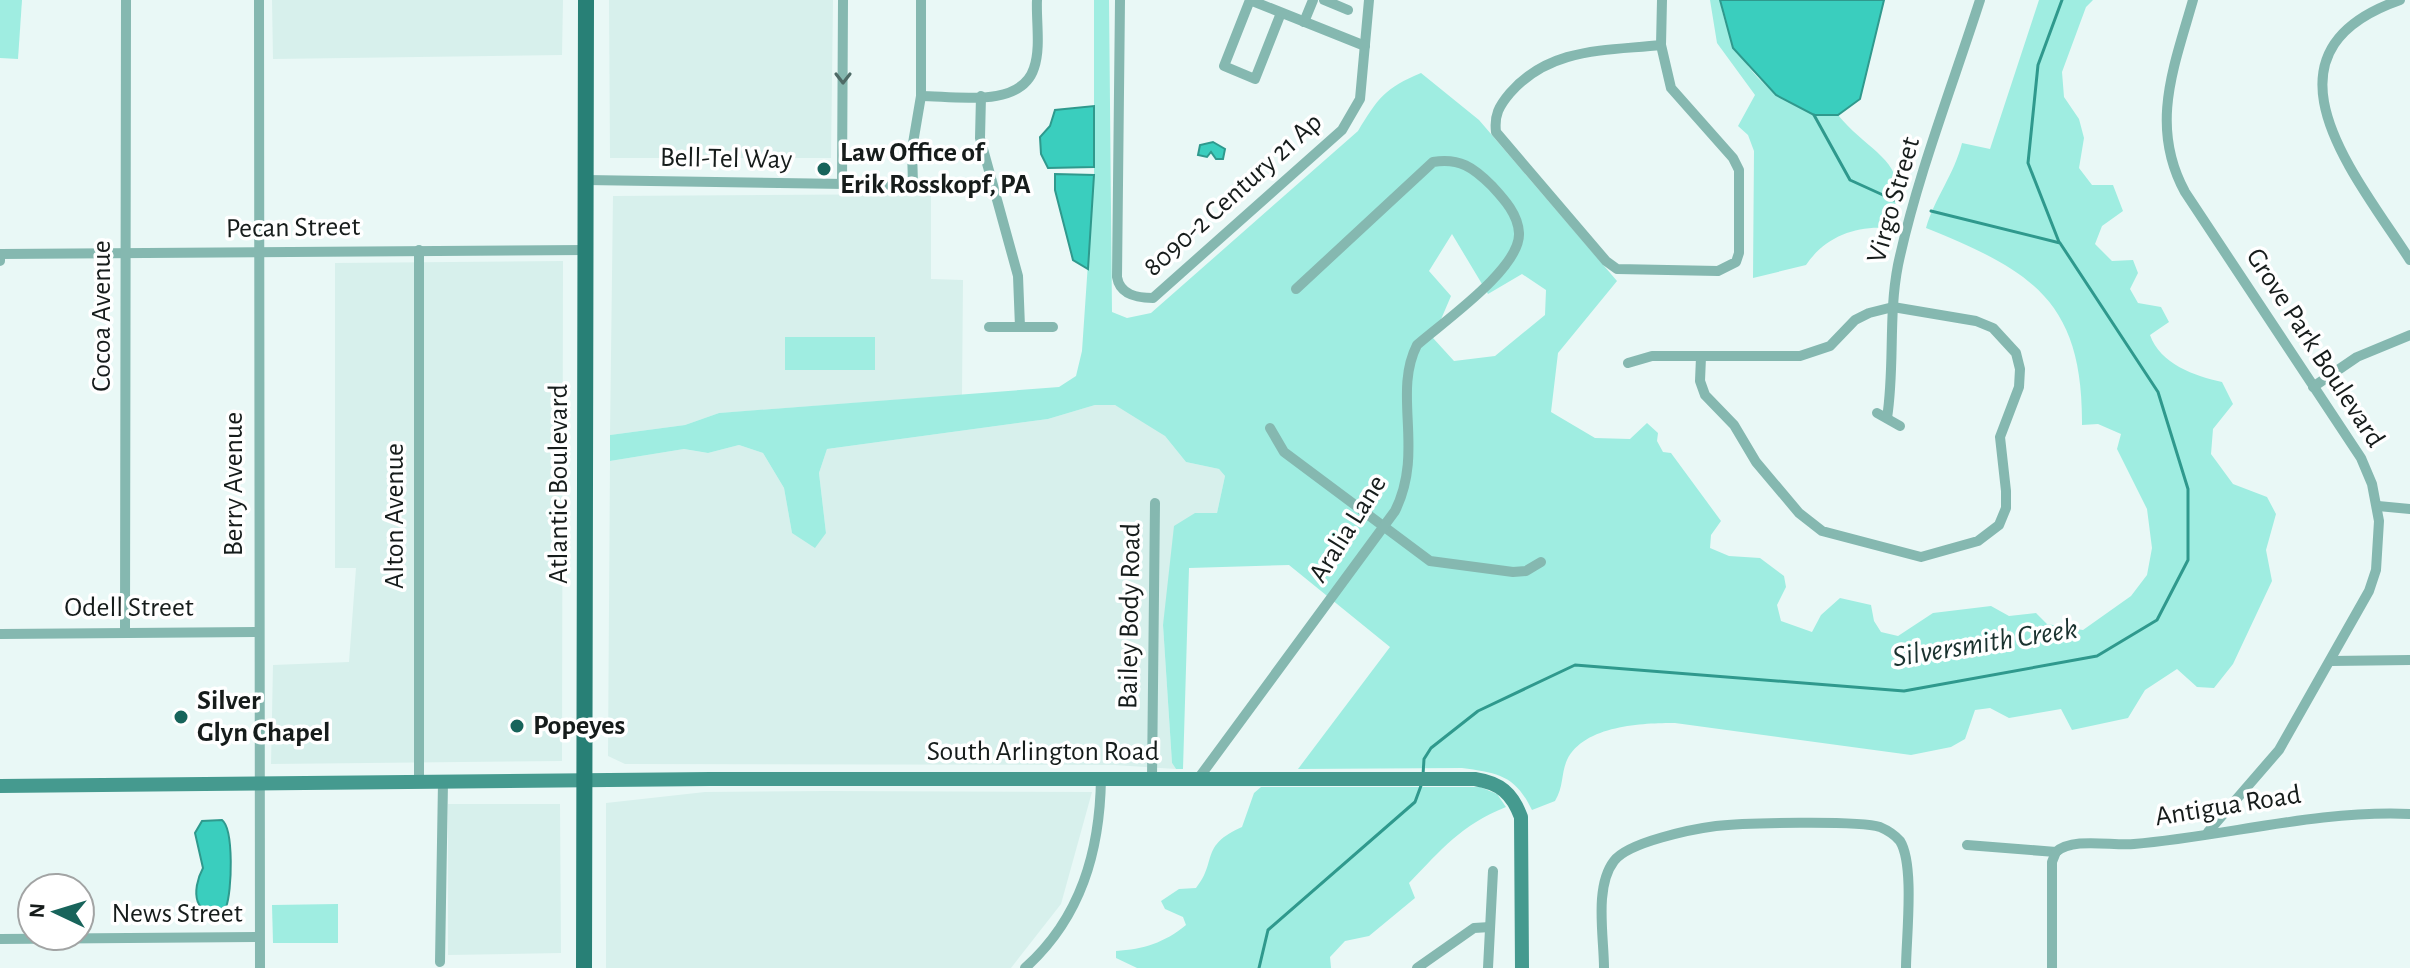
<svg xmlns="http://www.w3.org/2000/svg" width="2410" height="968" font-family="'Alegreya Sans',sans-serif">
	<rect width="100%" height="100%" fill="#e9f8f6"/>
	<g fill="#d7f0ec">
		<polygon points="272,0 563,0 562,55 273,59"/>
		<polygon points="609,0 833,0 831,158 610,158"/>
		<polygon points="931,194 931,279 963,280 962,395 719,413 685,425 610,435 613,196"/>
		<polygon points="563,261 562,761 271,764 273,665 349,662 356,568 335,568 335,263"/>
		<polygon points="1095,405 1115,405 1134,414 1165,436 1186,462 1219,469 1225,476 1217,513 1195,513 1163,625 1172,763 1176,769 1115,765 625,764 608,756 610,461 684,449 708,453 739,445 763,453 784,488 792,533 826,533 819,473 827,449 1048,419"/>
		<polygon points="705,792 826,791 1092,792 1061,904 1011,968 606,968 606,803"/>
		<polygon points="448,804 560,804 561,953 448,955"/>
	</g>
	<g fill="#9fede1" fill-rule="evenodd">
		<polygon points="0,0 22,0 18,59 0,58"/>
		<path d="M1094 0H1109L1112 312 1127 318 1151 313 1358 131C1378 98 1385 88 1421 73L1479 120 1617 281 1558 353 1551 412 1595 438 1630 439 1647 423 1658 433 1657 441 1663 452 1671 453 1721 521 1711 535 1710 548 1729 556 1760 558 1784 576 1786 587 1777 605 1781 621 1812 632 1821 615 1840 598 1871 605 1874 621 1881 632 1898 636 1933 613 1991 606 2009 616 2036 613 2047 624 2083 630 2131 596 2147 575 2152 548 2147 509 2117 449 2121 434 2098 424 2082 425C2083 302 2033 271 1926 228 1935 197 1954 175 1962 143L1990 149 2039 0H2093L2086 7 2062 72 2064 97 2079 119 2084 138 2079 168 2092 185H2113L2123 211 2102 226 2095 244 2112 261 2133 260 2138 273 2130 289 2138 303 2161 307 2169 322 2150 335C2160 364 2195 376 2222 382L2233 404 2213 429 2211 454 2233 484 2267 497 2276 514 2266 550 2272 581 2233 664 2214 688 2197 687 2177 669 2145 690 2128 718 2072 730 2061 709 2009 718 1990 708 1975 710 1965 739 1951 747 1911 755 1675 723C1643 723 1584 725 1567 760 1561 773 1564 786 1555 801L1532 810C1515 775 1498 773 1462 768L1298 769 1390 647 1289 565 1189 568 1183 769H1176L1172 763 1163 625 1174 526 1195 513H1217L1225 476 1219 469 1186 462 1165 436 1115 405H1095L1048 419 827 449 819 473 826 533 815 548 792 533 784 488 763 453 739 445 708 453 684 449 610 461V435L685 425 719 413 1059 387 1076 376 1082 351 1094 175ZM1452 234 1488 294 1522 274 1546 290 1545 315 1495 356 1454 361 1433 338 1451 296 1429 271Z"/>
		<path d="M1710 0H1720C1729 58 1776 114 1838 115 1871 156 1921 164 1885 228 1854 226 1824 238 1806 265L1753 278 1754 151 1748 135 1738 126 1755 95 1717 43Z"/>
		<rect x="785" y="337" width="90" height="33"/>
		<path d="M1261 787H1480L1497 794 1506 807C1461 825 1442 849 1409 883L1415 898 1369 936 1345 941 1330 957 1331 968H1137L1116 958V951C1144 949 1164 943 1186 925L1183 917 1165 909 1161 901 1179 889 1196 888C1218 861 1199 846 1242 827L1254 793Z"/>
		<polygon points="338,904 338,943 273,943 272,905"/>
	</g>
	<g fill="#3acebe" stroke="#2f998d" stroke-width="2">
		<polygon points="1720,0 1884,0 1860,99 1838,115 1814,115 1776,95 1733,48"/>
		<polygon points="1094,106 1094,167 1048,168 1041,154 1040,137 1050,126 1055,110"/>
		<polygon points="1213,142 1225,149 1223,159 1216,159 1211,152 1207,157 1198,155 1200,145"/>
		<polygon points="1055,174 1094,175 1088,269 1073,260 1055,190"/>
		<path d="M222 820C234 829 232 892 226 907 193 922 191 890 203 868L195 833 202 821Z"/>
	</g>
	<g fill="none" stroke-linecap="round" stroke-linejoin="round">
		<g stroke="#2f998d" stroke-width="3">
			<polyline points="1814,115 1850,180 1894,200"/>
			<polyline points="2059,242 2028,163 2038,65 2062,0"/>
			<polyline points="1423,775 1424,759 1431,748 1478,711 1575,665 1904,691 2097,656 2157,620 2188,560 2188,489 2158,392 2060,243 1931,211"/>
			<polyline points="1259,968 1268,930 1415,802 1422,783"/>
		</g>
		<g stroke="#85b8b0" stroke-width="10">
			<polyline points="259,0 260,968"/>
			<path d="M1120 0 1117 277C1120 295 1137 298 1153 298L1342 130 1360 99 1369 0"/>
			<polyline points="1250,0 1224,66 1255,79 1281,13"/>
			<polyline points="1250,0 1365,46"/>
			<polyline points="1324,0 1348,10"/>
			<path d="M2193 0C2174 67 2149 126 2185 192L2361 458 2372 484 2379 521 2376 570 2369 591 2279 750 2208 832"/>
			<path d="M2400 0C2248 53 2357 177 2410 260"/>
			<polyline points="1304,22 1313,0"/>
			<path d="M1661 45C1605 51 1550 47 1510 93 1499 106 1494 115 1496 132L1606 261 1617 269 1718 271 1736 262 1739 253V170L1733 158 1671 88 1661 45 1662 0"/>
			<path d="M921 96C954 96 1021 109 1034 68 1041 48 1036 21 1037 0"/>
			<polyline points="981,96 980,138 1018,276 1020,327"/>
			<polyline points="586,180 913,185 912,149 921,96 921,0"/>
			<polyline points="842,184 843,0"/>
			<polyline points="419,250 419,782"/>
			<polyline points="0,261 0,254 586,250"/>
			<polyline points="989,327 1053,327"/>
			<polyline points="1628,363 1652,356 1800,356 1830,346 1855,320 1869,313 1893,307 1976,321 1993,328 2016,353 2020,369 2019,387 2000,437 2006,491 2006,508 1999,525 1978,541 1921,557 1822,531 1799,513 1756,462 1734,425 1705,395 1700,381 1701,357"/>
			<polyline points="2313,387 2357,357 2410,335"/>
			<polyline points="1877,413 1900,426"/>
			<path d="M1887 418C1895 367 1888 316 1898 265 1917 176 1952 87 1980 0"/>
			<polyline points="1270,428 1284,452 1430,561 1513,572 1526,571 1541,562"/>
			<polyline points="2378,506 2410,509"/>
			<polyline points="125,632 126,0"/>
			<polyline points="0,634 257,632"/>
			<polyline points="2331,661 2410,660"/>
			<polyline points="1152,778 1155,503"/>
			<path d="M1198 779 1395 511C1425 451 1392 394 1417 345 1443 322 1521 268 1519 233 1518 214 1504 199 1492 186 1473 167 1460 158 1433 162L1296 289"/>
			<polyline points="1967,845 2056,852"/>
			<path d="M2056 852C2073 837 2111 846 2134 844 2227 836 2316 810 2410 814"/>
			<polyline points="0,939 259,937"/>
			<polyline points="440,962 443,782"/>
			<path d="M1025 968C1081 918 1100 851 1101 778"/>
			<polyline points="1417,968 1474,928 1490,927"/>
			<polyline points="1488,968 1493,871"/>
			<path d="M1604 968C1604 937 1594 887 1614 861 1628 842 1693 829 1716 826 1743 823 1858 820 1880 827 1887 830 1895 835 1900 841 1915 865 1906 939 1906 968"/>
			<polyline points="2052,968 2052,862 2056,852"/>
		</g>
		<path stroke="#459a8f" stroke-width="14" d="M0 786 710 779H1475C1500 783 1512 793 1521 817L1522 968"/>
		<polyline stroke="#288076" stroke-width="16" points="584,968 586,0"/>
	</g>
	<defs><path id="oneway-chevron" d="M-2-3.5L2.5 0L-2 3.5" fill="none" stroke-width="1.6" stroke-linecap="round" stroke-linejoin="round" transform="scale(2)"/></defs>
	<use stroke="#4e6a66" href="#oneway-chevron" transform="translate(843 78) rotate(90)"/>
	<g fill="#18645b" stroke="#fff" stroke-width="3">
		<circle cx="824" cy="169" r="8"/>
		<circle cx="181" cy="717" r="8"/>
		<circle cx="517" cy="726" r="8"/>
	</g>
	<g text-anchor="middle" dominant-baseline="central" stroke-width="7" stroke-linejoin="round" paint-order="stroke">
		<g font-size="28" font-weight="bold" fill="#161c1b" stroke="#fff" text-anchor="start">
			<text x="840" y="153">Law Office of<tspan x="840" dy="32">Erik Rosskopf, PA</tspan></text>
			<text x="197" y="701">Silver<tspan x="197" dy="32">Glyn Chapel</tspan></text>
			<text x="533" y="726">Popeyes</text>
		</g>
		<g font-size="28" fill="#161c1b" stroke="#fff">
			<text transform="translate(726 159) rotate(1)">Bell-Tel Way</text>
			<text transform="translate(1233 195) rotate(-42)">8090-2 Century 21 Ap</text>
			<text transform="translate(1894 200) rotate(-74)">Virgo Street</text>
			<text transform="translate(293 228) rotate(-1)">Pecan Street</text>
			<text transform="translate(102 316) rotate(-90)">Cocoa Avenue</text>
			<text transform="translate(2315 348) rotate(57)">Grove Park Boulevard</text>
			<text transform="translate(234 484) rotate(-90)">Berry Avenue</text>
			<text transform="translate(559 484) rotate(-90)">Atlantic Boulevard</text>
			<text transform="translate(395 516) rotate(-90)">Alton Avenue</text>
			<text transform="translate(1348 529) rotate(-58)">Aralia Lane</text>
			<text x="129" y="608">Odell Street</text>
			<text transform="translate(1130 616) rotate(-89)">Bailey Body Road</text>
			<text x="1043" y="752">South Arlington Road</text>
			<text transform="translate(2228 806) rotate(-9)">Antigua Road</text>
			<text x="177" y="914">News Street</text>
		</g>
		<g font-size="30" font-style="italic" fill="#1a322f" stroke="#fff">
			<text transform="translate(1985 643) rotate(-9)">Silversmith Creek</text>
		</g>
	</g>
	<g transform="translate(56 912) rotate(274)"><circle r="38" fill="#ffffff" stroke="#a2a4a4" stroke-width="2"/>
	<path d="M0-6L14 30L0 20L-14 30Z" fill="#18645b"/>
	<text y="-12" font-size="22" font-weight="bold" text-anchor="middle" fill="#161c1b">N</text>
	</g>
</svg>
